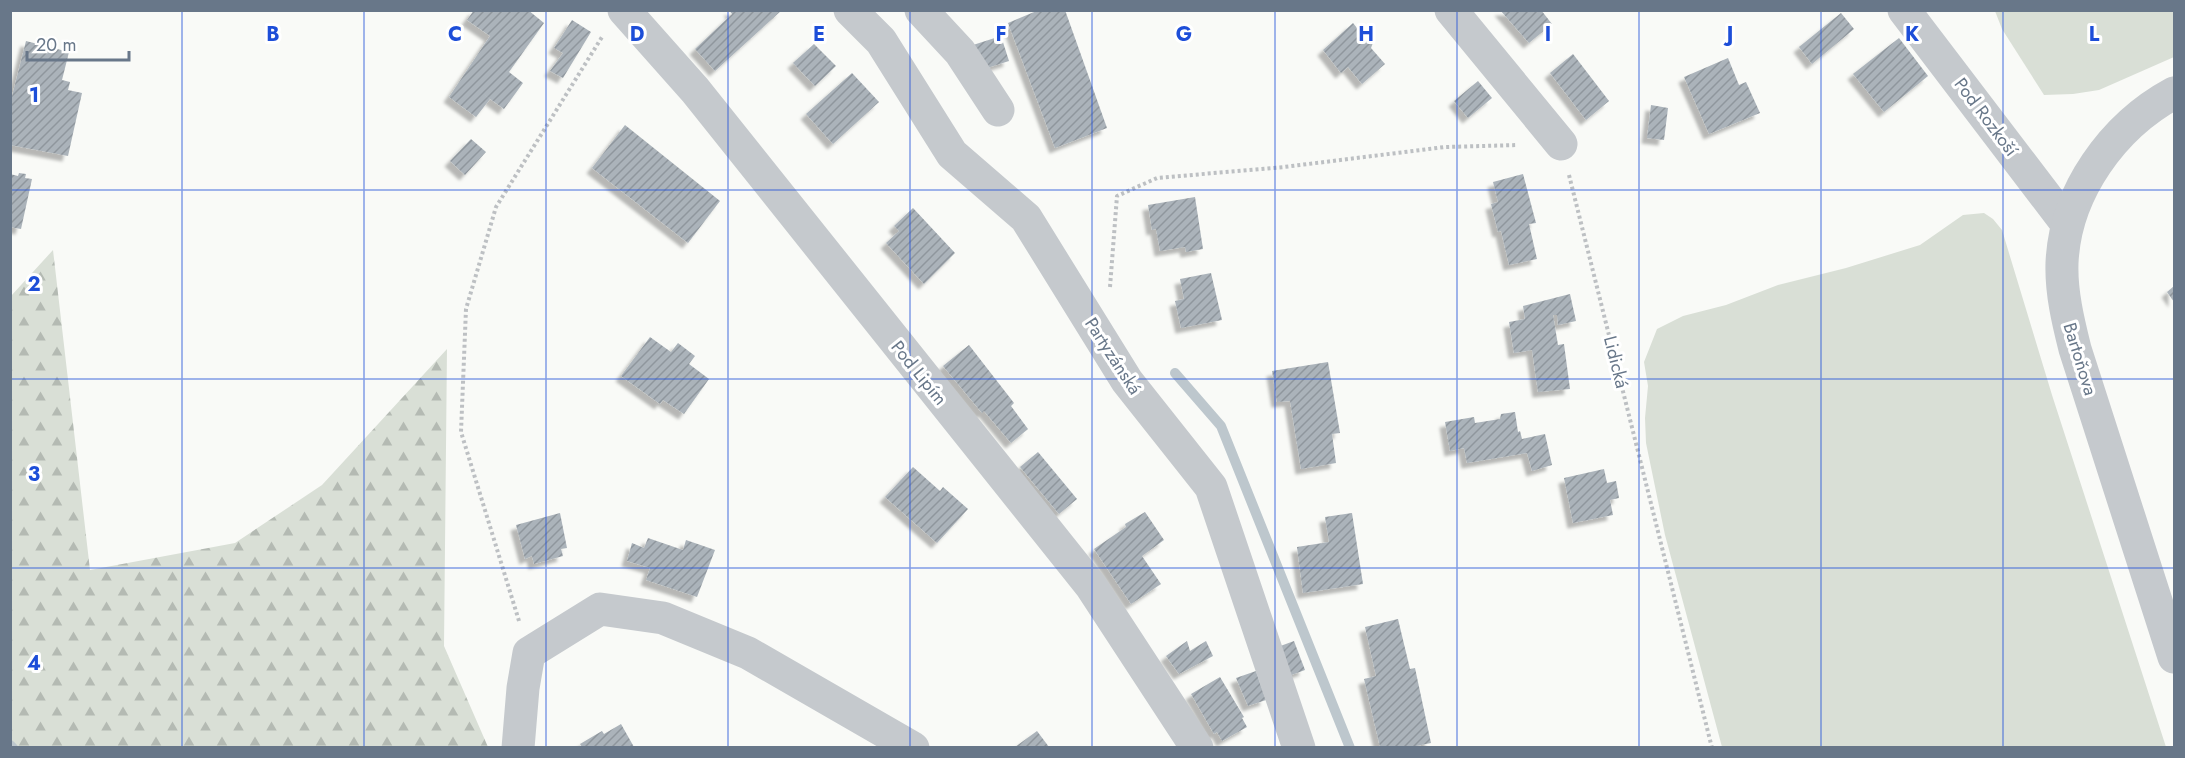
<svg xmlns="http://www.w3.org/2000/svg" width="2185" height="758" font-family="Jost,sans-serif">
	<defs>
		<pattern id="forest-firs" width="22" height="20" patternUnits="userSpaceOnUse" patternTransform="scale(1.5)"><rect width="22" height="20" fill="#d9dfd6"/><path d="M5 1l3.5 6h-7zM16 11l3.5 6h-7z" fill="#b4bab3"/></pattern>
		<pattern id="building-hatch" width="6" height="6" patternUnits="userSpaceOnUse" patternTransform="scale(1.5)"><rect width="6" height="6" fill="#abb3ba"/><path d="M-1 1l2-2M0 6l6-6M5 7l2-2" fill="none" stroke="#8f969d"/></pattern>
		<filter id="shadow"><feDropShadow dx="-5.5" dy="5.5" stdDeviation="1.5" flood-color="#0004"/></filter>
	</defs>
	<rect width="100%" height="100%" fill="#f9faf7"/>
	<g fill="#d9dfd6">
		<polygon points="1995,11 2174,11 2174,57 2099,90 2073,94 2044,95 2002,29"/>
		<polygon points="1984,213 1993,219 2002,230 2052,395 2166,747 1722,747 1665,535 1646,443 1645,418 1648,386 1644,362 1657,329 1683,316 1726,305 1778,285 1846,268 1920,245 1963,215"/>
	</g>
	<polygon fill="url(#forest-firs)" points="53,250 90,570 235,543 322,485 447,349 444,646 488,747 11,747 11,296"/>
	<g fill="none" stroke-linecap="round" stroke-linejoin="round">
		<g stroke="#bdc7cd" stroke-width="10">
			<polyline points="1175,373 1221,426 1350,748"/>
			<polyline points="10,745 13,748"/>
		</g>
	</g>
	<g fill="url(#building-hatch)" filter="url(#shadow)">
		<polygon points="474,10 528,10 544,23 509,72 523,83 504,109 482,93 490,99 476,117 449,97 490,36 467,20"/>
		<polygon points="729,10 782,10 715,71 695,49 732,14"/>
		<polygon points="1039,10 1065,10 1107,128 1055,148 1008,23"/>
		<polygon points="1500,10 1541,10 1552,24 1529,43"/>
		<polygon points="1841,13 1854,29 1812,64 1799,47"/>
		<polygon points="572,20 591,32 563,78 550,71 563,53 554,48"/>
		<polygon points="1353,23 1361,33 1369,34 1374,40 1371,48 1385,64 1362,84 1348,67 1341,73 1323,50"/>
		<polygon points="1001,36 1009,61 981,70 973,45"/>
		<polygon points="1899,38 1928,76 1884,112 1853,74"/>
		<polygon points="26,41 69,52 62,80 70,82 68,90 82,93 68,156 10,145 10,104"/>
		<polygon points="814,44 836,66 815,86 793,63"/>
		<polygon points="1573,54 1609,101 1586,120 1550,73"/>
		<polygon points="1728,58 1739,85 1746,82 1760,113 1709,134 1684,77"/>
		<polygon points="852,73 879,102 833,144 806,114"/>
		<polygon points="1478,81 1492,98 1468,118 1454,101"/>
		<polygon points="1651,105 1668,108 1664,140 1647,138"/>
		<polygon points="625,125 720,201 688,243 592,168"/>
		<polygon points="471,139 486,152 465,175 450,161"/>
		<polygon points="19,173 26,174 25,178 32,179 21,229 10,227 10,174 18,176"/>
		<polygon points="1523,174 1536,223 1529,224 1537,259 1509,265 1501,231 1498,232 1491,204 1498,202 1493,182"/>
		<polygon points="1195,197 1203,249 1186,252 1185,247 1160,251 1156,229 1152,230 1148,205"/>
		<polygon points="913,208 955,253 924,284 886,243 899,231 894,226"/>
		<polygon points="1211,273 1222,320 1181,328 1175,301 1184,299 1180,279"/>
		<polygon points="2174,286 2174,302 2167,292"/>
		<polygon points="1570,294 1576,321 1558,325 1557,315 1553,315 1558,345 1564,344 1570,389 1538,392 1532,350 1514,353 1509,322 1525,319 1523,306"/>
		<polygon points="650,337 671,352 678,343 695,356 689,364 709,379 684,414 663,400 660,404 621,376"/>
		<polygon points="969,345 1014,403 1011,406 1028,429 1011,443 984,411 982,413 943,366"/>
		<polygon points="1328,362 1340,433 1332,434 1336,463 1301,469 1290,401 1277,402 1272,371"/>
		<polygon points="1515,412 1518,432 1520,431 1522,439 1545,434 1552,465 1532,471 1527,453 1467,463 1464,448 1450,451 1445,422 1474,417 1475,423 1500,419 1501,414"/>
		<polygon points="1038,452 1077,499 1059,514 1020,467"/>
		<polygon points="913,467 940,491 943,487 968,509 937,543 885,497"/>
		<polygon points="1604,469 1607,483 1616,481 1619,498 1610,500 1613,515 1573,523 1564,478"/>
		<polygon points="1145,512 1164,540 1142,556 1161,584 1131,604 1094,549 1126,527 1125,524"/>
		<polygon points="560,513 567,548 561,549 563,556 534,564 532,556 525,559 516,525"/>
		<polygon points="1352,513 1363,584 1303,593 1297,547 1329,542 1325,517"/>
		<polygon points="648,538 683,550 686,540 715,550 697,597 646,580 650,568 627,561 632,543 644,548"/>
		<polygon points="1398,619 1410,669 1415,668 1431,743 1411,747 1380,747 1364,679 1376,676 1365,627"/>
		<polygon points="1187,641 1190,651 1206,641 1213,656 1179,674 1166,656"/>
		<polygon points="1294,641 1305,670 1286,677 1275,648"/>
		<polygon points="1256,671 1266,700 1248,706 1236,678"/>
		<polygon points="1220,677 1244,717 1242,718 1247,727 1222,741 1217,732 1214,734 1191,694"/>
		<polygon points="621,724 634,747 582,747 580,744 602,731 604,734"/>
		<polygon points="1037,731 1049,747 1015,747"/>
	</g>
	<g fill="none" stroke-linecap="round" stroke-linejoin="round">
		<g stroke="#bdc0c3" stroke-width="4" stroke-dasharray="3 3" stroke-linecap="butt">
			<polyline points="1569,175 1712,748"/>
			<polyline points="1110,287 1117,196 1157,178 1284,167 1445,147 1517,145"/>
			<polyline points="519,621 461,432 466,309 496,207 602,37"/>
		</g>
		<g stroke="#c5c9cd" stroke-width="33">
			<polyline points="624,10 695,90 1091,586 1197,748"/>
			<polyline points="850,10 881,41 952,154 1026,218 1127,381 1211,487 1299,748"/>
			<polyline points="921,10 960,52 998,110"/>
			<polyline points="1451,10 1561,144"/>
			<polyline points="1904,10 2067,224"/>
			<path d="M2174 93C2113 126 2065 192 2062 263 2061 292 2068 321 2075 349L2174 657"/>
			<polyline points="518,748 523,688 529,653 600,609 663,618 748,653 913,748"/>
		</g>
	</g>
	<path fill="none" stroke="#1d4ed8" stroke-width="1.5" stroke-opacity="0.55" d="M182 10V748M364 10V748M546 10V748M728 10V748M910 10V748M1092 10V748M1275 10V748M1457 10V748M1639 10V748M1821 10V748M2003 10V748M10 190H2174M10 379H2174M10 568H2174"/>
	<g text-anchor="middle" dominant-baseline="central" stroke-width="6" stroke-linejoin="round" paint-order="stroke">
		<g font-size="18" fill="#687789" stroke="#fff">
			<text transform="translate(1986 117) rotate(53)">Pod Rozkoší</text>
			<text transform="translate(1113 356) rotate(57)">Partyzánská</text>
			<text transform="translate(2080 359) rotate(73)">Bartoňova</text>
			<text transform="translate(1616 362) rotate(76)">Lidická</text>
			<text transform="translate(919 373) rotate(51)">Pod Lipím</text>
		</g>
	</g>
	<g font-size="20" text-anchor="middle" font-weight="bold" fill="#1d4ed8" stroke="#fff" stroke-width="6" stroke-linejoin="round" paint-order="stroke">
		<text x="273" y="41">B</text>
		<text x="455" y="41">C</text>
		<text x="637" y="41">D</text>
		<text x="819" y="41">E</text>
		<text x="1001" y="41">F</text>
		<text x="1184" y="41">G</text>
		<text x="1366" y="41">H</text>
		<text x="1548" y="41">I</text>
		<text x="1730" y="41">J</text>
		<text x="1912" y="41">K</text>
		<text x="2094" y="41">L</text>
		<text x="34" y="102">1</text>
		<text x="34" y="291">2</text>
		<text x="34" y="481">3</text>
		<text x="34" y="670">4</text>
	</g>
	<rect width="2185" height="758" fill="none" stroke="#687789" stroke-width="24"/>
	<path d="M27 51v9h102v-9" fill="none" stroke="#687789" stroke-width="3"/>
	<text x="36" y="51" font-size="18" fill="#687789" stroke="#ffffff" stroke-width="4.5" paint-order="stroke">20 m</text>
</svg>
